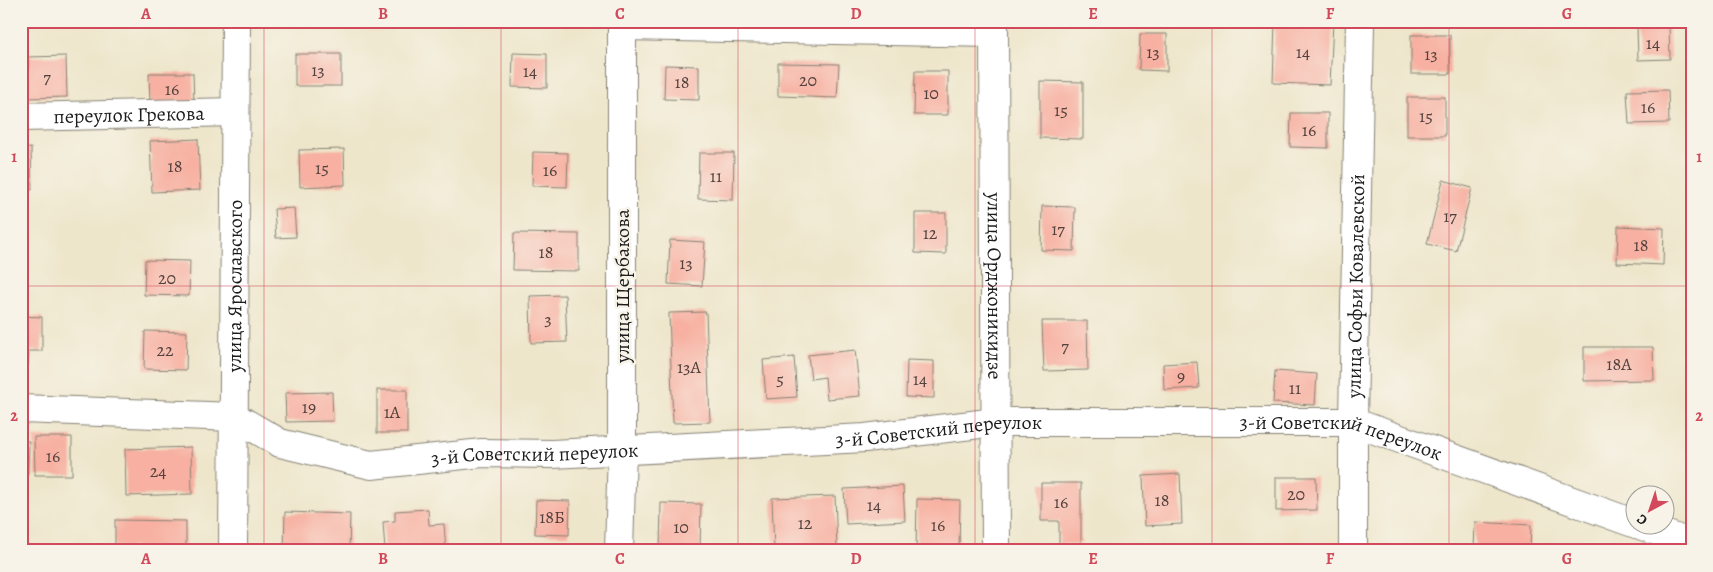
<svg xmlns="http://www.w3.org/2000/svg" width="1713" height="572" font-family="Alegreya,serif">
	<rect width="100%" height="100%" fill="#f7f3e8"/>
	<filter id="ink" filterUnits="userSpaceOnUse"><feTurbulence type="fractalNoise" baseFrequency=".02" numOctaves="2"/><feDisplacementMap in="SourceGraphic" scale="10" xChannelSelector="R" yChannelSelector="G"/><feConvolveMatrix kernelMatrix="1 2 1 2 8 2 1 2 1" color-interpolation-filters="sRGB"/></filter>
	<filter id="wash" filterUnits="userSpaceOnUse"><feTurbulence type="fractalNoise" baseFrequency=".0096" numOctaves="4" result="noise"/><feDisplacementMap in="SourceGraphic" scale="20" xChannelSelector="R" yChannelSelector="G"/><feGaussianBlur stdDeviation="1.12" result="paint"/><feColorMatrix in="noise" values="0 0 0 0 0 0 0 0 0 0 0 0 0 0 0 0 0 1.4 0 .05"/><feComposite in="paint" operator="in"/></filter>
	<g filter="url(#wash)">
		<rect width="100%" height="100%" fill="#eee6cb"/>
		<g id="blocks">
			<g fill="#f7b0a1">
				<polygon points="1275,21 1333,21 1330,85 1273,83"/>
				<polygon points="1637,26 1669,26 1670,59 1638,60"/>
				<polygon points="1140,34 1167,34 1167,71 1139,70"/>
				<rect x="1411" y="35" width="39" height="39"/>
				<polygon points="513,53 547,54 547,88 512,87"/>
				<rect x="295" y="54" width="46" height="32"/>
				<polygon points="66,56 67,97 29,98 28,57"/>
				<polygon points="778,63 839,64 837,98 778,96"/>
				<polygon points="665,65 699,66 699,100 664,99"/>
				<polygon points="915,71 948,71 948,115 914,115"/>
				<polygon points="149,73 193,73 194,104 150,104"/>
				<polygon points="1040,81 1083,82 1083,139 1040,138"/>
				<polygon points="1668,90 1669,123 1629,124 1627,91"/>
				<rect x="1407" y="97" width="38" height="39"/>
				<polygon points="1291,113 1328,113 1328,148 1290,147"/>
				<polygon points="198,139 200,190 152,192 150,141"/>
				<polygon points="31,148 32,190 21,190 21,149"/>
				<polygon points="344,149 345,185 300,187 299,150"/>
				<polygon points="533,152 568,153 567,187 532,186"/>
				<polygon points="699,153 734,153 733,200 698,199"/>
				<polygon points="1443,180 1472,188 1456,251 1427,244"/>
				<polygon points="1042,206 1075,207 1074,251 1041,250"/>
				<polygon points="294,208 296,237 276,238 274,209"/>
				<polygon points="915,213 946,213 946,254 915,253"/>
				<polygon points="1618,226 1664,228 1663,265 1617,263"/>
				<polygon points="514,233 579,234 579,271 513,270"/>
				<polygon points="670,240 705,242 702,286 668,284"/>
				<polygon points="145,260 190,261 189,296 144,295"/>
				<polygon points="565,295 567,342 531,343 530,296"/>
				<polygon points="706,312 710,422 673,423 669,313"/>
				<polygon points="21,316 42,317 42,351 29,351 28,366 21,366"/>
				<polygon points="1042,321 1087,321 1088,370 1044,371"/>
				<polygon points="145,331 187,332 186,370 144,369"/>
				<polygon points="1584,347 1653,347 1654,380 1584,381"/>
				<polygon points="855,350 860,396 827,399 825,377 811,379 808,355"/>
				<polygon points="794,357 797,397 766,399 763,360"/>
				<polygon points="907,360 934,361 934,398 906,397"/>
				<polygon points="1197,362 1199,388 1164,390 1163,364"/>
				<polygon points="1275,371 1317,374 1315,405 1273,403"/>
				<rect x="377" y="390" width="30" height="43"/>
				<polygon points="332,392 333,421 286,422 285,393"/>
				<polygon points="34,437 72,437 72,475 35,475"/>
				<polygon points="21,441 29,441 28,475 21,475"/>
				<polygon points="191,447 192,494 126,496 125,449"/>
				<polygon points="1180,474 1182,524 1145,526 1143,476"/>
				<polygon points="1276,477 1316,477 1317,510 1276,511"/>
				<polygon points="1041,483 1081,483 1081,544 1059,544 1059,521 1041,521"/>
				<polygon points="903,486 905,521 846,524 844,489"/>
				<polygon points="835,496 837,548 774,550 772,498"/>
				<polygon points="917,499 960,500 959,551 916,551"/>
				<polygon points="536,500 570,501 569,535 535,534"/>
				<polygon points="661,503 701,504 700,551 660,551"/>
				<polygon points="428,509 429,525 444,524 446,551 385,551 383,522 395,521 395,511"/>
				<polygon points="285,512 350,514 349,551 284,550"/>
				<polygon points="115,520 186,521 186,551 136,551 136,547 115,547"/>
				<polygon points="1475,522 1531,525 1530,551 1474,551"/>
			</g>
		</g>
	</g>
	<g filter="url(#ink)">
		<use href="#blocks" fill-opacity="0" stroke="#858174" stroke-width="1"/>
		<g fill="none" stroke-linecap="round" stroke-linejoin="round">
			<defs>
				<g id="minor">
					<path id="s1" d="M994 21 996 551"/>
					<polyline points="622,26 994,33"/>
					<path id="s2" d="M21 117 235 112"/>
					<path id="s3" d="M21 409 235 417 280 443 371 465 482 453 552 454 865 438 996 422H1353L1636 524"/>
					<polyline points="1637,524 1692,544"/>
					<path id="s4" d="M233 551 236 21"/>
					<polyline points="619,551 622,449 622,21"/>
					<path id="s5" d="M1353 551V422L1360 21"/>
				</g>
			</defs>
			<use href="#minor" stroke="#858174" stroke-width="30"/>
			<use href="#minor" stroke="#fff" stroke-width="28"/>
		</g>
	</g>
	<path fill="none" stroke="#d1495b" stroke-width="1" stroke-opacity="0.55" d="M264 21V551M501 21V551M738 21V551M975 21V551M1212 21V551M1449 21V551M21 286H1692"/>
	<g text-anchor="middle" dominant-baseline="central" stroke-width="5" stroke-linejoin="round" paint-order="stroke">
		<g font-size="18" fill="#53413d">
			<text x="1653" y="43">14</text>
			<text x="1153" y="52">13</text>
			<text x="1303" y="52">14</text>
			<text x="1431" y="54">13</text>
			<text x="318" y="70">13</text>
			<text x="530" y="71">14</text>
			<text x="47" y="77">7</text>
			<text x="808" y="80">20</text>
			<text x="682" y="82">18</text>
			<text x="172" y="89">16</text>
			<text x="931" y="93">10</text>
			<text x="1648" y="107">16</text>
			<text x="1061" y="110">15</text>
			<text x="1426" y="116">15</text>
			<text x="1309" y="130">16</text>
			<text x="175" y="166">18</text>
			<text x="322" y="168">15</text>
			<text x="550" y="170">16</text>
			<text x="716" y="176">11</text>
			<text x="1450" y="216">17</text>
			<text x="1058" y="229">17</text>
			<text x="930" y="233">12</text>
			<text x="1641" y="245">18</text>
			<text x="546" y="252">18</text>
			<text x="686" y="263">13</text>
			<text x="167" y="278">20</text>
			<text x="548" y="319">3</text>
			<text x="1065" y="346">7</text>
			<text x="165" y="350">22</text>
			<text x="1619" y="364">18А</text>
			<text x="689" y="367">13А</text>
			<text x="1181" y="376">9</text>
			<text x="780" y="379">5</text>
			<text x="920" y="379">14</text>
			<text x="1295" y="388">11</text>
			<text x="309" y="407">19</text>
			<text x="392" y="412">1А</text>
			<text x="53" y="456">16</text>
			<text x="158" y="471">24</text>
			<text x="1296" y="494">20</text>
			<text x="1162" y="500">18</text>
			<text x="1061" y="502">16</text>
			<text x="874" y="505">14</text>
			<text x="552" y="517">18Б</text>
			<text x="805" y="523">12</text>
			<text x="938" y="525">16</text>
			<text x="681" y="527">10</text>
		</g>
		<g font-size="20" fill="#1c1c1c" stroke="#f7f3e8">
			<text stroke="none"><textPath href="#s2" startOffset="108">переулок Грекова</textPath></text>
			<text stroke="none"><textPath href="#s4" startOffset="265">улица Ярославского</textPath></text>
			<text transform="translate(622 286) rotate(-90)">улица Щербакова</text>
			<text stroke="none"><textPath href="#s1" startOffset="265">улица Орджоникидзе</textPath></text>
			<text stroke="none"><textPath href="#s5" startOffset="265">улица Софьи Ковалевской</textPath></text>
			<text stroke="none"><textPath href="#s3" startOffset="929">3-й Советский переулок</textPath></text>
			<text stroke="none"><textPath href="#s3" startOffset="1334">3-й Советский переулок</textPath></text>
			<text stroke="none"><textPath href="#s3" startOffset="524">3-й Советский переулок</textPath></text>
		</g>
	</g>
	<rect width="1713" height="572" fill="none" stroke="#f7f3e8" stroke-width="55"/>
	<g transform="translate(1650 510) rotate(220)"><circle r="24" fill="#f7f3e8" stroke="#9f9d96"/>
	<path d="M0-4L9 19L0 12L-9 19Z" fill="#d1495b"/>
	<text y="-8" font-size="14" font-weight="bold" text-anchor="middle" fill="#1c1c1c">С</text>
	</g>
	<rect x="28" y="28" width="1658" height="516" fill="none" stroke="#d1495b" stroke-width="2"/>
	<g font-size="16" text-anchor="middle" font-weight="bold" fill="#d1495b">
		<text x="146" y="19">A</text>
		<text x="383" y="19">B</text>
		<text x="620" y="19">C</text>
		<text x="856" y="19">D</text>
		<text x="1093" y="19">E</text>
		<text x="1330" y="19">F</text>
		<text x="1567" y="19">G</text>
		<text x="14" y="162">1</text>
		<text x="1699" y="162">1</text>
		<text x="14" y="421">2</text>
		<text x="1699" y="421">2</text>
		<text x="146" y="564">A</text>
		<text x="383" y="564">B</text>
		<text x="620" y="564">C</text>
		<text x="856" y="564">D</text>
		<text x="1093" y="564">E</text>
		<text x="1330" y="564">F</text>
		<text x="1567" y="564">G</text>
	</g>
</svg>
